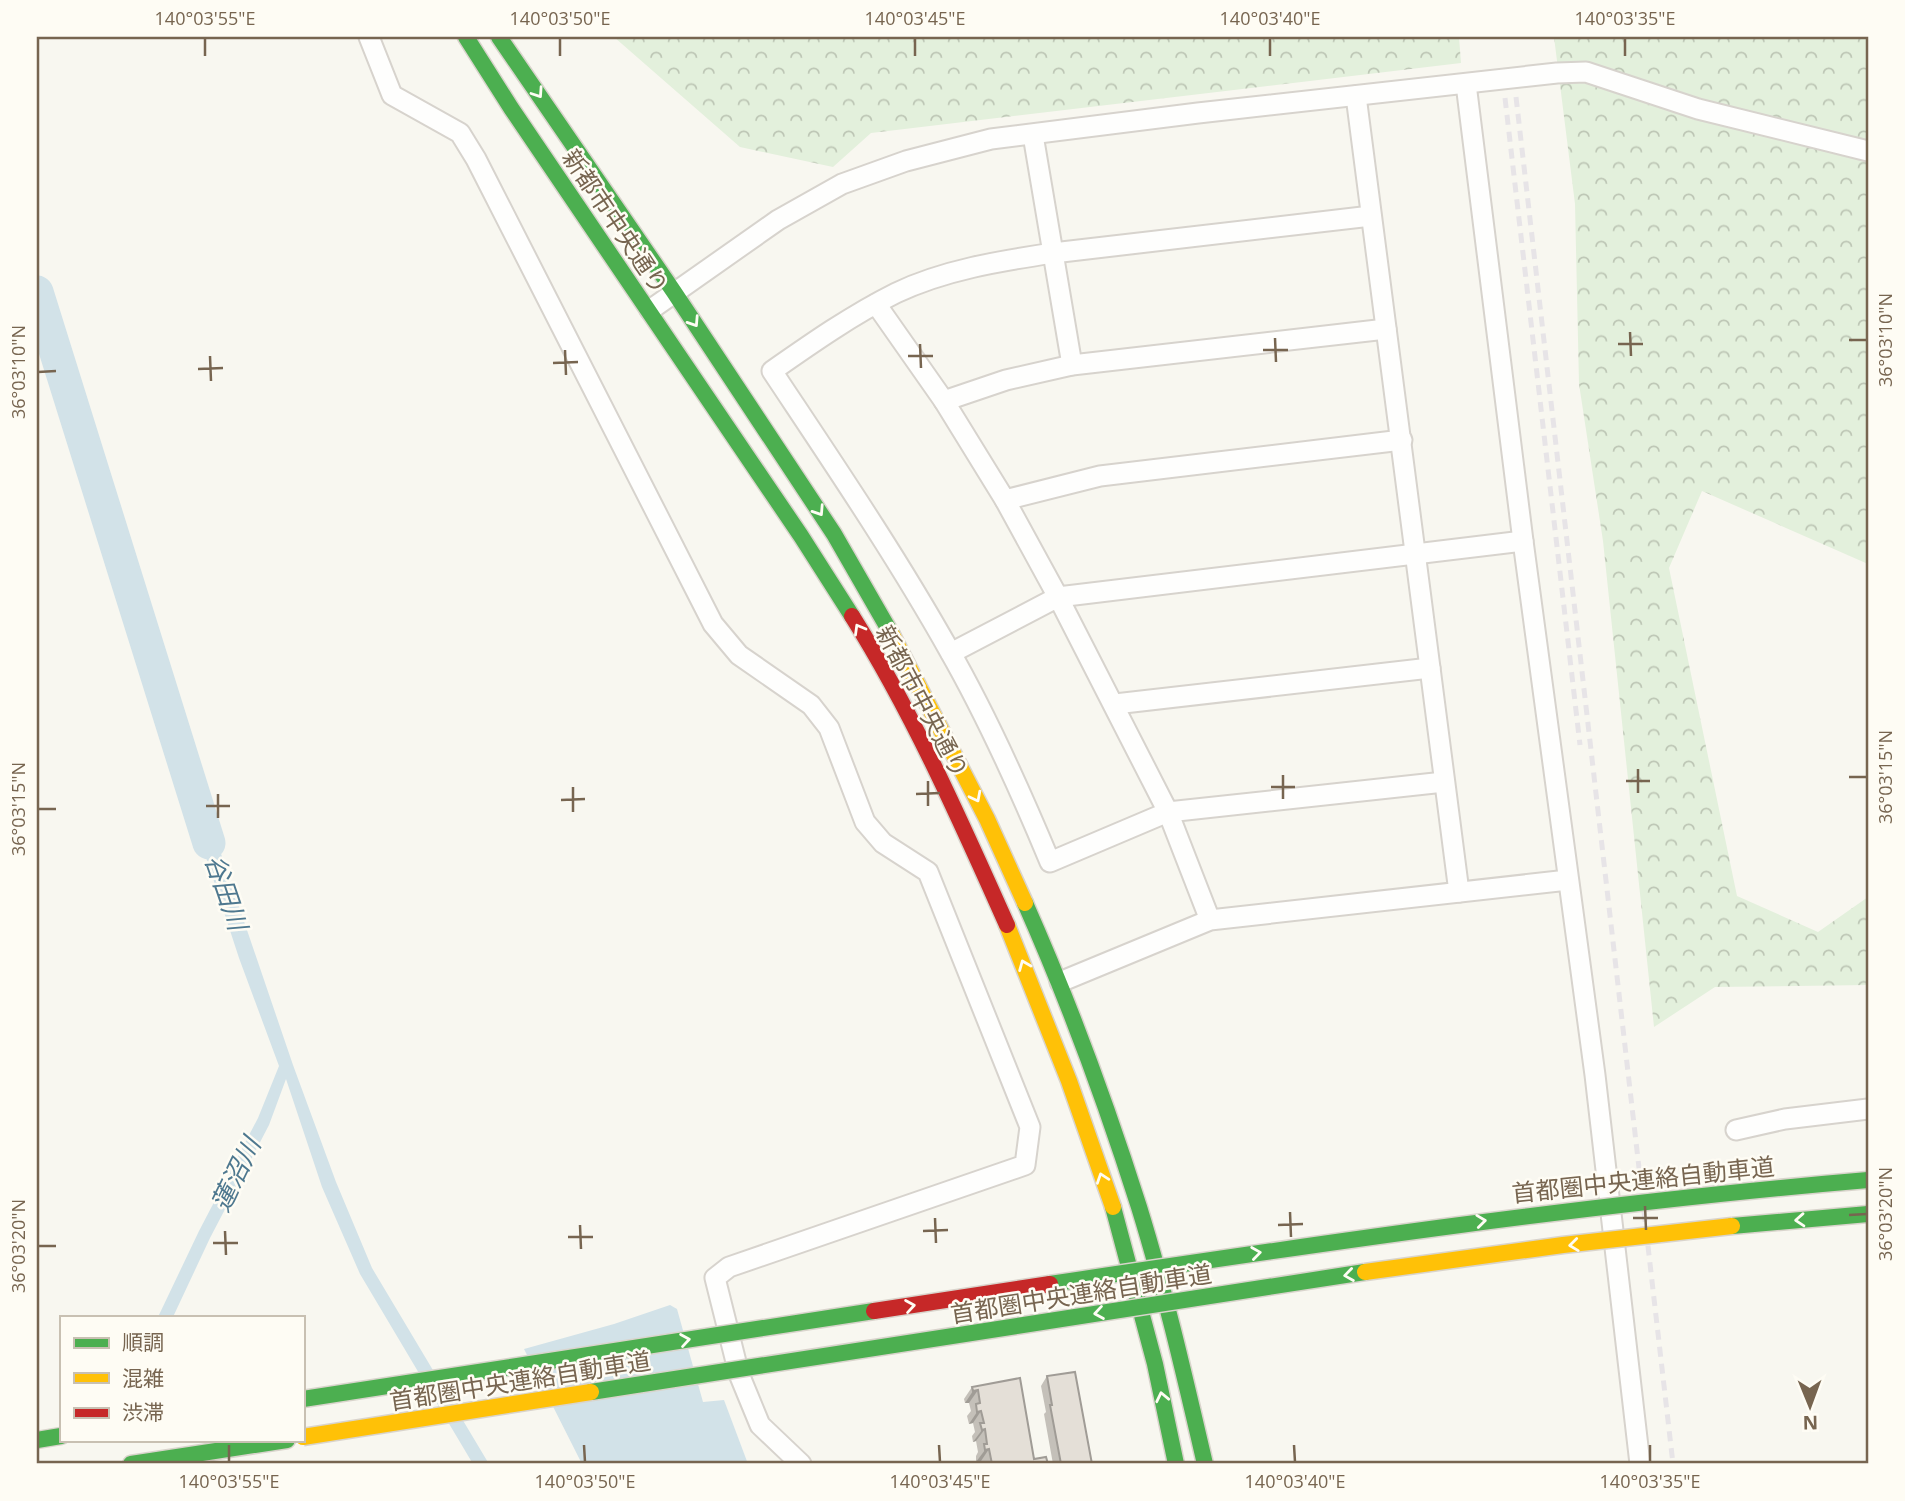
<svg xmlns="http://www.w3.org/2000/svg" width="1905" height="1501" font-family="'Open Sans','Noto Sans JP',sans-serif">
	<defs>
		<pattern id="forest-crowns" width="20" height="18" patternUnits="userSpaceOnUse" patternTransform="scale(1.75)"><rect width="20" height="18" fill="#e3f0dc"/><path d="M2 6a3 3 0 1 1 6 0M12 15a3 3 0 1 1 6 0" fill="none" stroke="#bdc6b5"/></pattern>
	</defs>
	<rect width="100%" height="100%" fill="#f8f7f0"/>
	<g fill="url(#forest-crowns)">
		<polygon points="614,37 1459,37 1461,63 871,133 833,167 740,147"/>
		<polygon points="1554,37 1868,37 1868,564 1702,491 1669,568 1737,896 1818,932 1868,897 1868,985 1715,987 1654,1027 1603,541 1579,384 1575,204"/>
	</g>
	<g fill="#d2e2e8">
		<polygon points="202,798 293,1065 336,1182 372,1268 489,1464 473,1464 360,1274 322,1187 286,1079 269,1125 210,1238 173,1317 158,1317 199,1231 258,1118 279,1066 239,958 188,802"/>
		<polygon points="670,1305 677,1309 703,1402 724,1400 748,1464 582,1464 524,1349 614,1324"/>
	</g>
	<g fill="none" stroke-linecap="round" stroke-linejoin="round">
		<polyline stroke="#d2e2e8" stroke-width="33" points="37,292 209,843"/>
		<defs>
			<g id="street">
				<polyline points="369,37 392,95 460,133 476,159 713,624 739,655 811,705 829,728 865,822 883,843 928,872 1030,1127 1025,1165 729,1267 715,1278 739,1374 760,1425 801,1464"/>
				<polyline points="1466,84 1523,541 1595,1075 1640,1464"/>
				<polyline points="1356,96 1459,892"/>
				<polyline points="1033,135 1072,365"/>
				<path d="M1371 216 1053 253C1000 261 944 270 896 293 852 315 812 343 772 371 833 463 895 554 949 650 988 718 1020 790 1050 862L1168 812 1444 782"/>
				<polyline points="876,304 944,401 1005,500 1058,597 1168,812 1210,920"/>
				<polyline points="650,310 778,220 842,184 906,161 991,139 1198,113 1557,73 1586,72 1698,109 1868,151"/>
				<polyline points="944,401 1006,380 1072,365 1386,329"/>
				<polyline points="1005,500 1100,476 1402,440"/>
				<polyline points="951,653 1058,597 1523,541"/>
				<polyline points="1115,704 1430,668"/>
				<polyline points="1060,982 1210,920 1568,880"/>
				<polyline points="1736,1130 1785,1119 1868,1109"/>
			</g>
			<g id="fast">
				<polyline points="466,37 511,108 801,536 852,616"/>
				<polyline points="499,37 674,292 834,534 892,635"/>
				<path d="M1025 903C1069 1002 1106 1103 1139 1207 1165 1291 1185 1378 1205 1464"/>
				<polyline points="1113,1207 1155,1364 1176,1464"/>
				<polyline points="37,1440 61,1436"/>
				<polyline points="131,1464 287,1440"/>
			</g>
			<g id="slow">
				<polyline points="892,635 987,819 1025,903"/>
				<polyline points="1007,925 1069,1081 1113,1207"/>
			</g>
			<path id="jam" d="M852 616C913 713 960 820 1007 925"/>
		</defs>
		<use href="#street" stroke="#d7d3cd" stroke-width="23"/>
		<use href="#fast" stroke="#d9d4cc" stroke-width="19"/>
		<use href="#slow" stroke="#d9d4cc" stroke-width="19"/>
		<use href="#jam" stroke="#d9d4cc" stroke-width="19"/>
		<use href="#street" stroke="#fefefd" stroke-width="19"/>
		<use href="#fast" stroke="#4caf50" stroke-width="16"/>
		<use href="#slow" stroke="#ffc107" stroke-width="16"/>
		<use href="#jam" stroke="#c62828" stroke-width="16"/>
		<g stroke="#e7e4e7" stroke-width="5" stroke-dasharray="10 7" stroke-linecap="butt">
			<polyline points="1516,97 1673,1464"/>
			<polyline points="1505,98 1580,745"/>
		</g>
		<defs>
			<g id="fast-bridge">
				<polyline points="1732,1226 1868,1214"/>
				<path d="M1050 1284C1322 1243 1594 1203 1868 1180"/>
				<polyline points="591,1392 1365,1272"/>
				<polyline points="303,1399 874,1311"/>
			</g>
			<g id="slow-bridge">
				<polyline points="1365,1272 1563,1245 1732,1226"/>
				<polyline points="303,1437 591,1392"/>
			</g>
			<polyline id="jam-bridge" points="874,1311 1050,1284"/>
		</defs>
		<use href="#fast-bridge" stroke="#d9d4cc" stroke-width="19" stroke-linecap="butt"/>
		<use href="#slow-bridge" stroke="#d9d4cc" stroke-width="19" stroke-linecap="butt"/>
		<use href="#jam-bridge" stroke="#d9d4cc" stroke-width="19" stroke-linecap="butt"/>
		<use href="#fast-bridge" stroke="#4caf50" stroke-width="16"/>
		<use href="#slow-bridge" stroke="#ffc107" stroke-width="16"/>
		<use href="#jam-bridge" stroke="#c62828" stroke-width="16"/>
	</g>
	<g fill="#c4c0b9">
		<polygon points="1047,1376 1092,1464 1053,1464 1044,1414 1046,1412 1041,1386"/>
		<polygon points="1020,1378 1034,1459 1048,1464 981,1464 981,1461 976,1462 976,1456 978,1452 976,1441 973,1442 972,1436 975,1432 973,1423 969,1424 967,1416 971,1411 969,1403 965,1403 964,1399 972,1387"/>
	</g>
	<g fill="#a09c96">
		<polygon points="978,1390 969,1403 965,1403 973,1391"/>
		<polygon points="981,1411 973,1423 969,1424 977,1412"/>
		<polygon points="985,1429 976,1441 973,1442 982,1430"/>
		<polygon points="989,1449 981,1461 976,1462 985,1450"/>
	</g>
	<g fill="#e4dfd7" stroke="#a09c96" stroke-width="2">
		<polygon points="1075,1372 1092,1464 1061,1464 1050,1405 1052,1405 1047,1376"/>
		<polygon points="1020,1378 1034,1459 1046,1457 1048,1464 990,1464 992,1464 989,1449 985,1450 984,1444 987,1444 985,1429 982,1430 980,1423 984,1423 981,1411 977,1412 976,1404 980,1403 978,1390 973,1391 972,1387"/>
	</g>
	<defs><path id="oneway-chevron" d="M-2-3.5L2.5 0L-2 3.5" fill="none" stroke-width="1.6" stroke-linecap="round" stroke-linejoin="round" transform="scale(1.75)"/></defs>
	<g stroke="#fefcf4">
		<use href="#oneway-chevron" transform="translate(538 93) rotate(56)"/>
		<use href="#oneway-chevron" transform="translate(694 322) rotate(57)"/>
		<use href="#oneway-chevron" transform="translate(819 511) rotate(57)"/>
		<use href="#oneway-chevron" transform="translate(859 629) rotate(-120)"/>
		<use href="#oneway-chevron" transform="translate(976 797) rotate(63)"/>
		<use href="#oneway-chevron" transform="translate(1024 965) rotate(-112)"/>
		<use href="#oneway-chevron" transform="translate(1102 1178) rotate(-109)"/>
		<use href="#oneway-chevron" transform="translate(1800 1220) rotate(176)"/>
		<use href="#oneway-chevron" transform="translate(1481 1221) rotate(-7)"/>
		<use href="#oneway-chevron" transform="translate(1574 1245) rotate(173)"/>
		<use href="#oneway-chevron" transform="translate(1256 1253) rotate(-8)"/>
		<use href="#oneway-chevron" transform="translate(1349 1275) rotate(172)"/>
		<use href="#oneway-chevron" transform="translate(910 1306) rotate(-9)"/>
		<use href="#oneway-chevron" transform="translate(1099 1313) rotate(171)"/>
		<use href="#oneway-chevron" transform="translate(685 1340) rotate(-9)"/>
		<use href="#oneway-chevron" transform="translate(1162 1397) rotate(-102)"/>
	</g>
	<path fill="none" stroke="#776550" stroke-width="2.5" d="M205 38V56M560 38V56M915 38V56M1270 38V56M1625 38V56M1630 332 1631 356M1275 338 1276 362M1849 340H1867M920 344 921 368M1618 344H1643M565 350 566 375M1263 350H1288M210 356 211 381M908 356H933M553 363 578 362M198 369 223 368M38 372 56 371M1638 769V793M1283 775V799M1849 777H1867M928 781V806M1626 781H1650M573 787V812M1271 787H1295M218 794V818M916 794 940 793M561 800 585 799M206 806H230M38 809H56M1645 1206 1646 1230M1290 1212 1291 1237M1849 1215 1867 1214M935 1218 936 1243M1633 1218H1658M580 1225 581 1249M1278 1225 1303 1224M225 1231 226 1255M923 1231 948 1230M568 1237H593M213 1243H238M38 1246H56M229 1445V1462M584 1445 585 1462M939 1445 940 1462M1294 1445 1295 1462M1650 1445V1462"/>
	<g text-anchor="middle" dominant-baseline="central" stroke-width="5" stroke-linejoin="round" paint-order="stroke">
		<g font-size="24" fill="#776550" stroke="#fefcf4">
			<text transform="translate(616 221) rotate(56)">新都市中央通り</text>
			<text transform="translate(923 701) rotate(62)">新都市中央通り</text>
			<text transform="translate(1643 1179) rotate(-6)">首都圏中央連絡自動車道</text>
			<text transform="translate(1081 1293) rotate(-9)">首都圏中央連絡自動車道</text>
			<text transform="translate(520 1380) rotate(-9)">首都圏中央連絡自動車道</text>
		</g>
		<g font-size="26" font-style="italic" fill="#4e788f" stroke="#fefcf4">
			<text transform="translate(227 892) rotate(71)">谷田川</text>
			<text transform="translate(235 1174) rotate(-64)">蓮沼川</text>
		</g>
	</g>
	<rect width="1905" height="1501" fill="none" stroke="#fefcf4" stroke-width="77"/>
	<rect x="60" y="1316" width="245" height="126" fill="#fefcf4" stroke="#c8c0b2" stroke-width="2"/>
	<rect x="74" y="1338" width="35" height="10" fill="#4caf50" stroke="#c8c0b2" stroke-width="2"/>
	<text x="122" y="1350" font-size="21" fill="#776550">順調</text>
	<rect x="74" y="1373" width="35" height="10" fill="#ffc107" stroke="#c8c0b2" stroke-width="2"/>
	<text x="122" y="1386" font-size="21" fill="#776550">混雑</text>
	<rect x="74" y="1408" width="35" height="10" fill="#c62828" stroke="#c8c0b2" stroke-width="2"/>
	<text x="122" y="1420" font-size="21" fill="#776550">渋滞</text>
	<g transform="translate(1810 1406) rotate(179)" stroke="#fefcf4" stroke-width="5" paint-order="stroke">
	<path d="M0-5L12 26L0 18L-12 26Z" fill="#776550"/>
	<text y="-10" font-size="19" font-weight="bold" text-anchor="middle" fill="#776550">N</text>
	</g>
	<rect x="38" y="38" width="1829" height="1424" fill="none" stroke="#776550" stroke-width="2.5"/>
	<g font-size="18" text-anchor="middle" fill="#776550">
		<text x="205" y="25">140°03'55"E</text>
		<text x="560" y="25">140°03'50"E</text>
		<text x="915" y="25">140°03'45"E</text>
		<text x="1270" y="25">140°03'40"E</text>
		<text x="1625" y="25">140°03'35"E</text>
		<text transform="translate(1886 340) rotate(-90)" y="6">36°03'10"N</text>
		<text transform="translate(19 372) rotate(-90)" y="6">36°03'10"N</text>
		<text transform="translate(1886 777) rotate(-90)" y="6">36°03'15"N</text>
		<text transform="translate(19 809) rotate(-90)" y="6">36°03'15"N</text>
		<text transform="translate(1886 1214) rotate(-90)" y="6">36°03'20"N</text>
		<text transform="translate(19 1246) rotate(-90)" y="6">36°03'20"N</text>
		<text x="229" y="1488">140°03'55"E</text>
		<text x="585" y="1488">140°03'50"E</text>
		<text x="940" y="1488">140°03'45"E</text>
		<text x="1295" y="1488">140°03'40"E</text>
		<text x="1650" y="1488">140°03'35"E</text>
	</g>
</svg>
